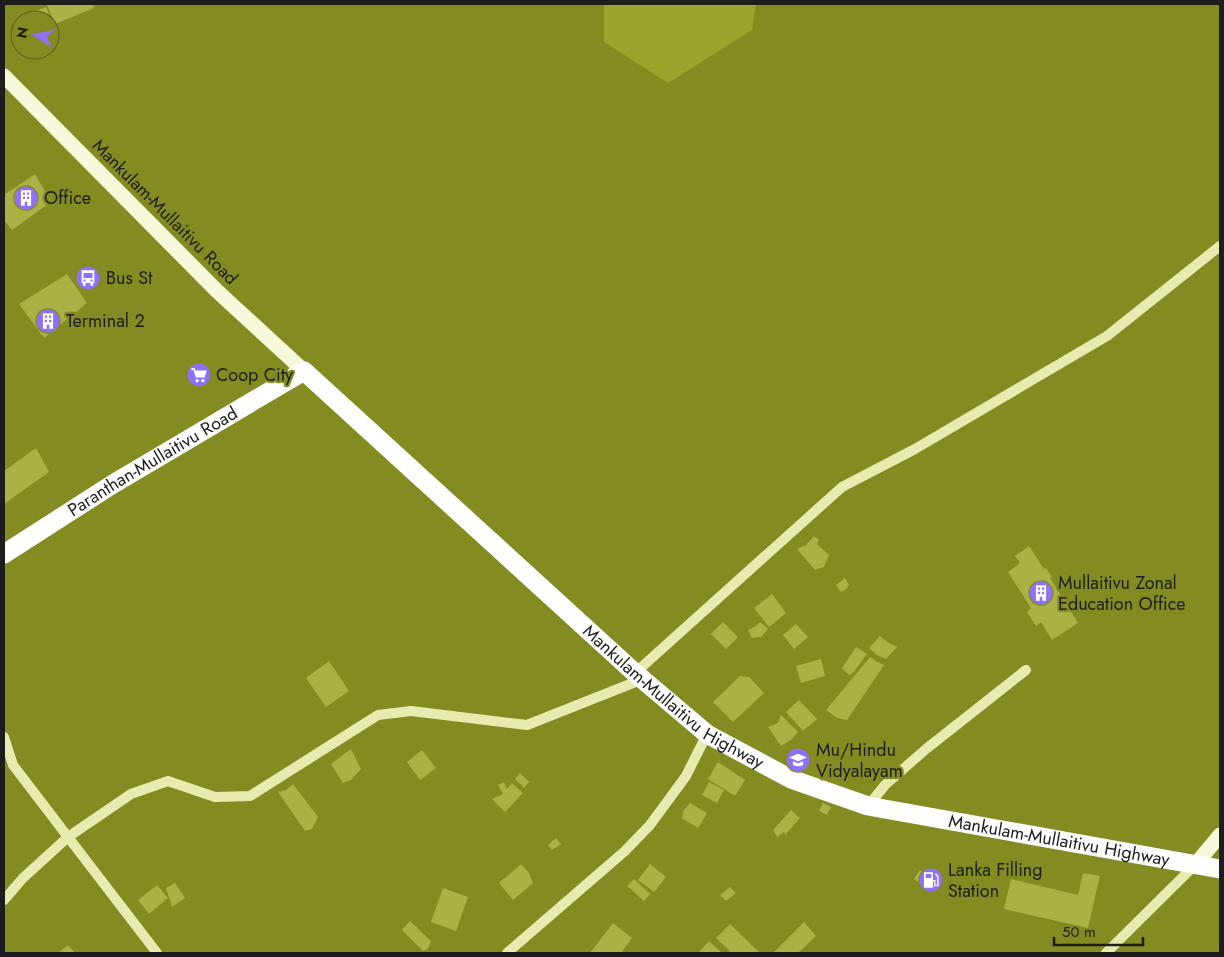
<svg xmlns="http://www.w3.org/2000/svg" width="1224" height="957" font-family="Jost,sans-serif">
	<rect width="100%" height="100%" fill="#838b21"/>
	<polygon fill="#9ba42b" points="604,4 756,4 752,30 668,83 604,42"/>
	<g fill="#aab246">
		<polygon points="50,4 92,4 94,8 55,24 47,5"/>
		<polygon points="46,7 54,26 50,28 50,20 29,20 27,15"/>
		<polygon points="35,174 51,202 12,230 4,220 4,195"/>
		<polygon points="67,274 87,303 44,338 19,304"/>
		<polygon points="36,448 49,472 4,504 4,471"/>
		<polygon points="814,536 819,540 817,544 829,555 824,567 815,570 797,549 806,545"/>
		<polygon points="1029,546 1044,569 1046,568 1052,577 1050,578 1078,623 1052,640 1041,622 1036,626 1027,612 1031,608 1008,572 1020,563 1015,556"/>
		<polygon points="845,578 849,585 845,590 841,592 836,585"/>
		<polygon points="772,594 786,613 769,627 754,608"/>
		<polygon points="723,622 738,637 726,649 711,634"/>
		<polygon points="760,622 768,629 761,637 752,638 748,630 756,626"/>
		<polygon points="796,624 808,637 794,649 783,635"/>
		<polygon points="880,636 887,642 897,647 886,659 877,655 869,648"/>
		<polygon points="856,647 867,654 853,673 849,675 842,668"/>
		<polygon points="870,657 877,662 884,665 847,720 837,718 826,710"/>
		<polygon points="821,659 825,676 801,683 796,666"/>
		<polygon points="329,661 349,691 326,707 306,678"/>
		<polygon points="740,676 749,677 764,693 733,722 713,702"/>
		<polygon points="799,700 817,719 803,731 786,712"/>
		<polygon points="781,715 798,732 791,740 781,746 768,727 778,723"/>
		<polygon points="351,749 361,769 351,780 343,783 331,764"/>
		<polygon points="422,750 436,768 420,780 407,762"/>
		<polygon points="718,762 745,780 735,796 708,779"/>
		<polygon points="520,773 529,782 524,788 515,779"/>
		<polygon points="504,782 507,789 512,783 523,793 505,812 492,799 503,794 498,785"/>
		<polygon points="709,782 724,790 717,803 702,795"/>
		<polygon points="293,784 318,817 312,829 305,831 278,792 286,790"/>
		<polygon points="690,803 707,813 698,828 682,818 684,810"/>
		<polygon points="823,803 831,807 827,815 819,811"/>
		<polygon points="791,810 800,818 785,835 784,832 777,837 773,830"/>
		<polygon points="556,838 561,844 552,850 548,845"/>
		<polygon points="521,864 529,873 533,883 513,900 499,883"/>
		<polygon points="650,864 666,877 654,892 638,880"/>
		<polygon points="920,870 939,882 934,891 914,879"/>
		<polygon points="1083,873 1100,876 1088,928 1004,909 1011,879 1078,895"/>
		<polygon points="634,879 650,894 644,901 627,886"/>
		<polygon points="175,883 185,898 172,907 166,888"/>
		<polygon points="157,885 168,898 149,914 138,900"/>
		<polygon points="730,887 736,893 726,901 720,895"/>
		<polygon points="443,888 468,897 456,931 431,922"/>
		<polygon points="410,921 431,941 428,949 423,951 402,930"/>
		<polygon points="804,922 816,936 798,953 775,953 774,952"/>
		<polygon points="613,923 632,938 621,953 590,953"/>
		<polygon points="730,924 760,953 732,953 716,938"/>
		<polygon points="709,941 722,953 698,953"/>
		<polygon points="68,945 75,953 58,953"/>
	</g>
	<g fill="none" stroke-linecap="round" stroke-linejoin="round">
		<g stroke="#e7ebaf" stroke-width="10">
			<polyline points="635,673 842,487 915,449 1107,336 1220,246"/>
			<polyline points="4,737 13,765 68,837 131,794 168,781 215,797 250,796 378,715 411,711 527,725 643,679"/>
			<polyline points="868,806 885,785 926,749 1026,670"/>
			<polyline points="4,900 23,878 68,837 157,953"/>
			<polyline points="507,953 625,851 650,825 686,776 707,734"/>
			<polyline points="1106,953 1195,865"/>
		</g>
		<g stroke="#f6f9da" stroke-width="15">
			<polyline points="4,76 217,291 304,371"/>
			<polyline points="1195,865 1220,835"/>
		</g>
		<path stroke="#fff" stroke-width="19" id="s1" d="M4 554 113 484 304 371 635 673 707 734 791 779 868 806 1220 869"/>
	</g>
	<defs>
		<symbol id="building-disc" viewBox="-11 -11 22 22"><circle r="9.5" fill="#8f70f8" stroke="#838b21"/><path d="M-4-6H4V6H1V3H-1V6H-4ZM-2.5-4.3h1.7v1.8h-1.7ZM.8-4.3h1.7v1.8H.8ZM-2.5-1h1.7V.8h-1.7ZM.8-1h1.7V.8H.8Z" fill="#fff"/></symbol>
		<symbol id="bus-disc" viewBox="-11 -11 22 22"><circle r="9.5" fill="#8f70f8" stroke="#838b21"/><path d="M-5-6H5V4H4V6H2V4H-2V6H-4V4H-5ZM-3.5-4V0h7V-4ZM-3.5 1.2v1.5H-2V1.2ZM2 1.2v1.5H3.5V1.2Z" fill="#fff"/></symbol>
		<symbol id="supermarket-disc" viewBox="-11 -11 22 22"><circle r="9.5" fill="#8f70f8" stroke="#838b21"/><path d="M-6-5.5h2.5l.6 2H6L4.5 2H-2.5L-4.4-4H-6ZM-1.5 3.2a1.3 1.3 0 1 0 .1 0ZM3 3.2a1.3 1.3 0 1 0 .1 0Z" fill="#fff"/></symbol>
		<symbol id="school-disc" viewBox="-11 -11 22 22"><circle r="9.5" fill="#8f70f8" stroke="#838b21"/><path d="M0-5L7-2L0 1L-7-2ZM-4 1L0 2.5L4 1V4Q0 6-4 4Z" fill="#fff"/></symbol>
		<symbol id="fuel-disc" viewBox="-11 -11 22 22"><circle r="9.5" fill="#8f70f8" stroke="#838b21"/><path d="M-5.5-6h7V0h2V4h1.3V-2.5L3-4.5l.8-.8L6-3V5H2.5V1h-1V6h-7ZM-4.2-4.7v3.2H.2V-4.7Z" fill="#fff"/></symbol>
	</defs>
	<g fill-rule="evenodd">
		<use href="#building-disc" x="12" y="184" width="28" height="28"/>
		<use href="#bus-disc" x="74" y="264" width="28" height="28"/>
		<use href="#building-disc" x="34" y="307" width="28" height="28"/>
		<use href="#supermarket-disc" x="185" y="361" width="28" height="28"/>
		<use href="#building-disc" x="1027" y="579" width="28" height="28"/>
		<use href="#school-disc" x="784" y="746" width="28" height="28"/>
		<use href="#fuel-disc" x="917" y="866" width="28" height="28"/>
	</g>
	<g text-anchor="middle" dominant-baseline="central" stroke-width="4.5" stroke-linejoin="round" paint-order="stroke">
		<g font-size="18" fill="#1d1d1d" stroke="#838b21" text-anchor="start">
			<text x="44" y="198">Office</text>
			<text x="106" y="278">Bus St</text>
			<text x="66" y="321">Terminal 2</text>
			<text x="216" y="375">Coop City</text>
			<text x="1058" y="583">Mullaitivu Zonal<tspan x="1058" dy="21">Education Office</tspan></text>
			<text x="816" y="750">Mu/Hindu<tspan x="816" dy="21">Vidyalayam</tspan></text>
			<text x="948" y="870">Lanka Filling<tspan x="948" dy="21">Station</tspan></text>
		</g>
		<g font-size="18" fill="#1d1d1d" stroke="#838b21">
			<text transform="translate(165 212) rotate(45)">Mankulam-Mullaitivu Road</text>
			<text stroke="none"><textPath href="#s1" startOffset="175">Paranthan-Mullaitivu Road</textPath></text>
			<text stroke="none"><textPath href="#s1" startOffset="845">Mankulam-Mullaitivu Highway</textPath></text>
			<text stroke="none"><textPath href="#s1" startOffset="1265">Mankulam-Mullaitivu Highway</textPath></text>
		</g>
	</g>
	<rect width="1224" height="957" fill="none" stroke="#1d1d1d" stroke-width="10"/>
	<g transform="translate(35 35) rotate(281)"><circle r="24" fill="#838b21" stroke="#5a5f1f"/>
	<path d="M0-4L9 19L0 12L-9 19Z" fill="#8f70f8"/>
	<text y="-8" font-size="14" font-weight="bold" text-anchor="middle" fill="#1d1d1d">N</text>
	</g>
	<path d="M1054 937v8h89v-8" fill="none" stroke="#1d1d1d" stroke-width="2.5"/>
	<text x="1062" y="937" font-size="15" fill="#1d1d1d" stroke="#838b21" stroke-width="4" paint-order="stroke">50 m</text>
</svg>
